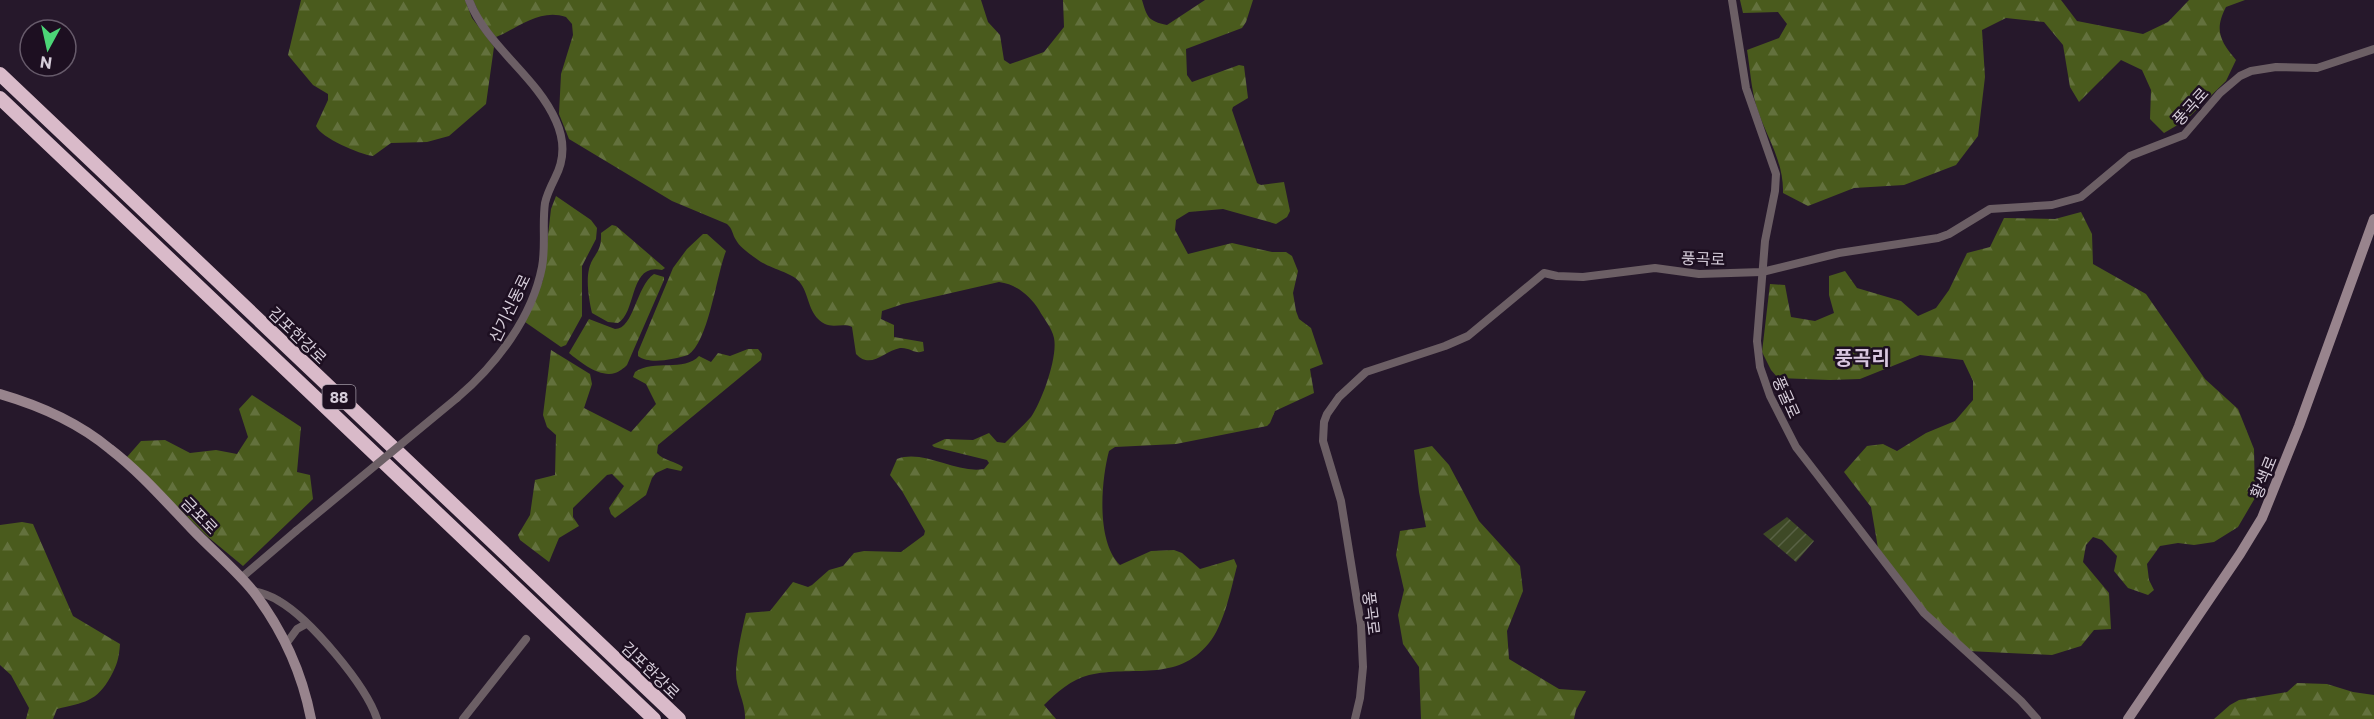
<svg xmlns="http://www.w3.org/2000/svg" width="2374" height="719" font-family="Commissioner,'Noto Sans KR',sans-serif">
	<defs>
		<pattern id="forest-firs" width="22" height="20" patternUnits="userSpaceOnUse" patternTransform="scale(1.5)"><rect width="22" height="20" fill="#4a5b1d"/><path d="M5 1l3.5 6h-7zM16 11l3.5 6h-7z" fill="#63713d"/></pattern>
		<pattern id="garden-furrows" width="10" height="10" patternUnits="userSpaceOnUse" patternTransform="scale(1.5)"><rect width="10" height="10" fill="#3e4926"/><path d="M-1 1l2-2M0 10L10 0M9 11l2-2" fill="none" stroke="#596245"/></pattern>
	</defs>
	<rect width="100%" height="100%" fill="#26182b"/>
	<g fill="url(#forest-firs)">
		<path d="M301 0H465L472 18 494 47 486 104 449 136 427 142 391 143 373 156C359 154 321 138 316 126L328 100V94L313 85 288 55Z"/>
		<path d="M473 0H981L988 22 1000 35 1004 60 1010 64 1044 52 1064 27 1063 0H1142C1147 17 1148 21 1167 25L1205 0H1253L1246 22 1242 28 1186 49 1187 75 1192 82 1239 65 1244 66 1248 98 1233 107 1232 110 1257 183 1261 185 1284 182 1290 211 1287 217 1276 224 1223 209 1189 212 1176 220 1175 230 1188 254 1232 243 1272 252H1286L1292 256 1298 271 1293 293 1296 311 1299 319 1311 328 1323 364 1310 369 1314 393 1275 411 1270 423 1267 426 1176 444 1115 447 1109 451C1101 481 1096 542 1120 565L1151 551 1174 550 1182 553 1200 569 1234 559 1237 566C1231 589 1224 625 1209 643 1177 683 1132 665 1089 675 1072 679 1056 693 1044 705L1056 719H745C746 703 736 689 736 673 736 656 742 630 746 613L770 611 793 582 808 587 812 585 829 570 843 566 854 553 864 551 901 552 924 535 925 531 902 491 890 475 897 459C924 449 956 474 984 469L989 463 987 460 934 447 932 445 945 439 973 440 989 433 997 442 1005 443C1014 434 1023 426 1031 417 1042 401 1058 357 1054 338 1052 328 1044 319 1039 310 1030 296 1016 284 999 282L903 304 882 311 881 319 894 325V337L923 342 924 351C915 355 910 347 900 348 884 351 871 370 856 354L852 327C844 323 833 328 825 324 808 315 810 297 801 284 794 273 774 270 761 262 753 256 740 248 736 240 732 234 733 229 727 224L672 201 569 139 559 114 561 74 573 35 572 24 566 17C540 8 518 28 496 37L484 23Z"/>
		<path d="M1740 0H2061L2077 21 2143 34 2168 22 2189 0H2245L2226 7C2214 30 2220 41 2236 60L2226 81 2186 120 2164 133 2150 119 2151 90 2142 70 2121 60 2079 102 2070 87 2063 45 2044 22 2006 18 1982 30 1985 77 1978 136 1956 165 1904 185 1854 188 1808 206 1783 193C1784 160 1765 135 1756 105 1751 87 1750 68 1747 50L1779 38 1787 24 1778 12 1743 13Z"/>
		<polygon points="556,196 591,220 597,228 596,239 582,266 582,316 566,345 561,347 525,322 543,280 551,209"/>
		<polygon points="2081,212 2092,234 2093,264 2146,294 2205,379 2238,409 2254,449 2255,498 2238,527 2214,542 2194,545 2178,543 2160,546 2147,564 2149,580 2154,590 2148,595 2128,588 2114,571 2117,556 2102,540 2093,537 2086,545 2083,562 2109,593 2111,629 2094,630 2081,646 2052,655 1968,651 1926,610 1878,548 1871,507 1844,472 1867,446 1883,444 1897,451 1926,433 1955,421 1973,400 1973,381 1963,360 1920,355 1860,379 1830,380 1778,378 1771,370 1762,352 1770,284 1785,285 1791,317 1815,321 1834,313 1829,295 1829,276 1845,271 1857,288 1901,301 1918,316 1936,308 1949,290 1967,253 1990,247 2004,218 2055,219"/>
		<path d="M612 225 616 226 665 268 662 270C629 262 637 312 618 323L608 322 592 313C589 300 586 282 589 269 593 253 602 254 601 233Z"/>
		<path d="M703 234H707L726 251C716 276 709 341 688 355 674 359 650 365 638 356V352L673 268 687 249Z"/>
		<path d="M654 274 664 277V280L627 365C624 368 619 372 615 373 600 378 580 362 569 353L589 319 615 329C634 329 636 286 654 274Z"/>
		<path d="M748 349H758L762 354 761 360 658 445 657 453C664 461 675 461 683 467L681 471 667 468 656 473 652 478 646 495 615 518 611 514 609 508 624 486 612 474 607 475 573 508V517L579 526 559 538 549 562 520 540 518 535 530 515 535 480 555 475 556 435 547 427 543 415 551 350 590 374 592 384 584 408 631 432 656 404 646 384 633 377 635 372C654 359 684 372 699 356L711 362 718 353 730 356Z"/>
		<polygon points="252,395 301,427 297,472 310,475 313,499 243,566 208,537 127,457 141,441 165,440 190,453 216,450 237,454 248,437 239,409"/>
		<polygon points="1432,446 1449,465 1479,521 1520,566 1523,591 1507,631 1509,659 1559,689 1586,691 1576,710 1574,719 1421,719 1419,667 1403,644 1398,615 1404,590 1396,555 1400,531 1426,527 1419,492 1414,450"/>
		<path d="M22 522 33 524 73 616 120 644C119 658 117 665 111 676 96 703 84 702 57 709L53 719H26L29 708 11 675 0 665V525Z"/>
		<polygon points="2297,683 2327,684 2353,692 2374,695 2374,719 2214,719 2230,705 2239,700 2287,692"/>
	</g>
	<polygon fill="url(#garden-furrows)" points="1787,517 1814,541 1796,562 1763,534"/>
	<g fill="none" stroke-linecap="round" stroke-linejoin="round">
		<g stroke="#6c5f65" stroke-width="8">
			<polyline points="1732,0 1746,88 1776,174 1775,191 1765,241 1757,341 1760,367 1770,396 1796,447 1924,613 2021,701 2037,719"/>
			<path d="M457 398C496 365 532 318 542 267 546 246 542 224 545 203 547 194 551 186 555 178 565 159 565 141 556 121 536 75 487 47 469 0"/>
			<polyline points="241,578 296,531"/>
			<path d="M253 591C262 593 271 596 279 601 310 619 366 685 377 719"/>
			<polyline points="286,644 297,629 306,624"/>
			<polyline points="463,719 526,639"/>
			<polyline points="1355,719 1360,698 1363,667 1361,625 1341,501 1323,441 1324,422 1327,414 1339,397 1366,372 1445,346 1468,336 1544,273 1557,276 1583,277 1655,268 1699,274 1762,272 1839,253 1938,238 1949,234 1990,209 2052,205 2081,197 2130,156 2184,135 2220,93 2240,76 2251,71 2276,67 2317,68 2374,49"/>
		</g>
		<g stroke="#98848d" stroke-width="10">
			<path d="M0 394C38 405 79 423 110 449 140 472 166 502 192 529 212 550 235 569 253 591 282 629 302 672 311 719"/>
			<polyline points="2128,719 2240,554 2262,518 2299,426 2374,219"/>
		</g>
		<g stroke="#d9bac9" stroke-width="14">
			<polyline points="0,74 679,719"/>
			<polyline points="0,98 654,719"/>
		</g>
		<polyline stroke="#6c5f65" stroke-width="8" points="296,531 457,398"/>
	</g>
	<g text-anchor="middle" dominant-baseline="central" stroke-width="5" stroke-linejoin="round" paint-order="stroke">
		<rect fill="#1d0f21" stroke="#9f95a3" stroke-width="1.5" x="322.5" y="385" width="33" height="24" rx="4.5"/>
		<g font-size="15" font-weight="bold" fill="#d7cedb">
			<text x="339" y="397">88</text>
		</g>
		<g font-size="16" fill="#d7cedb" stroke="#1d0f21">
			<text transform="translate(2190 106) rotate(-48)">풍곡로</text>
			<text transform="translate(1703 258) rotate(2)">풍곡로</text>
			<text transform="translate(509 308) rotate(-64)">신기신동로</text>
			<text transform="translate(298 335) rotate(44)">김포한강로</text>
			<text transform="translate(1787 397) rotate(66)">풍굴로</text>
			<text transform="translate(2263 477) rotate(-68)">황색로</text>
			<text transform="translate(200 515) rotate(46)">금포로</text>
			<text transform="translate(1372 613) rotate(83)">풍곡로</text>
			<text transform="translate(651 670) rotate(44)">김포한강로</text>
		</g>
		<g font-size="20" font-weight="bold" fill="#d8c6df" stroke="#1d0f21">
			<text x="1862" y="357">풍곡리</text>
		</g>
	</g>
	<g transform="translate(48 48) rotate(188)"><circle r="28" fill="#1d0f21" stroke="#675b6b" stroke-width="1.5"/>
	<path d="M0-4.5L10 22L0 15L-10 22Z" fill="#4cd677"/>
	<text y="-9" font-size="16" font-weight="bold" text-anchor="middle" fill="#d7cedb">N</text>
	</g>
</svg>
